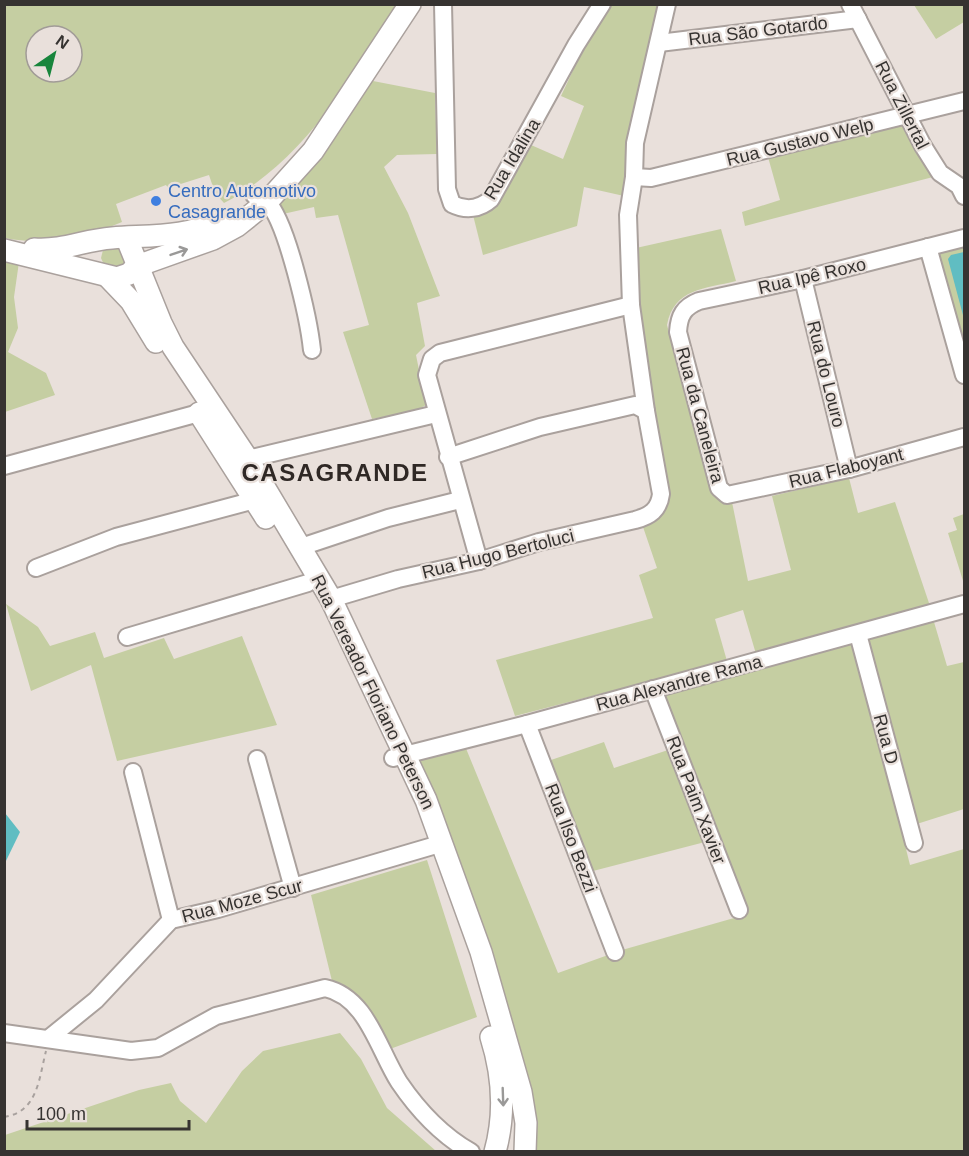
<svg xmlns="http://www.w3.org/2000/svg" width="969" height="1156" font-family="Helvetica,sans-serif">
	<rect width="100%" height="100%" fill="#e9e0db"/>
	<g fill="#c5cea2" fill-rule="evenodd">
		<path d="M5 5H400C348 80 307 159 224 203L215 193 209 175 168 188 166 185 116 204 122 222C84 238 45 246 5 238ZM36 36H72V72H36Z"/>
		<polygon points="609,5 659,5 628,146 624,196 584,187 577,226 483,255 473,215 494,207 531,145 563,159 584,106 561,96 583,49"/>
		<polygon points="914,5 964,5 964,22 936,39"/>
		<polygon points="373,81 435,93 437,154 397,155 384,167 408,213 440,296 417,303 425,346 416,355 426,405 415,411 372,419 343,332 369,325 338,215 316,218 314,207 283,214 276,199"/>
		<polygon points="899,125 903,125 933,177 745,226 742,212 780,200 768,157"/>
		<path d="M721 229 736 281C705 289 674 288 667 325L711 493 722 502H732L748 581 791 570 772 496 849 478 858 513 895 502 930 606 756 654 743 610 715 619 727 661 515 716 496 660 653 618 639 575 657 568 642 524 667 492V473L650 403 638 307 636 248Z"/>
		<polygon points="113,242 130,256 123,269 105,267 101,258 103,250"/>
		<polygon points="964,245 964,346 939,254"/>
		<polygon points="4,258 19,262 14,297 18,328 8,352 46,373 55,395 5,412"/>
		<polygon points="964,514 964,584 948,533 957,530 953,518"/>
		<polygon points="6,604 38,627 50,646 95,632 104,658 164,638 174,659 242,636 277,725 117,761 91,665 31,691"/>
		<polygon points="934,622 947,666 964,662 964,809 901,829 910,865 964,849 964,1151 533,1151 417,761 420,757 465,746 558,973 622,950 748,914 665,697 668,691"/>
		<polygon points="604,742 614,768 668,750 705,842 593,871 551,760"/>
		<polygon points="427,860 477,1017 390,1049 355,993 332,981 311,895"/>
		<polygon points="340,1033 361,1059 387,1108 436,1151 5,1151 5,1135 139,1090 171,1083 180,1101 206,1123 242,1071 263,1051"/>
	</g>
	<g fill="#60bdc2">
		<polygon points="964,252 964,319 948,259 951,255"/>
		<polygon points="5,813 20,832 5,863"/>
	</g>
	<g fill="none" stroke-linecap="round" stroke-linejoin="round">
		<defs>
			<g id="minor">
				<path d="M443 4 447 189 452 204C466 211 480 209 491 199L576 45 602 4"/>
				<polyline points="850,4 923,146 940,173 959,186 964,196"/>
				<polyline points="659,43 858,19"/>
				<polyline points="634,177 651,178 964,101"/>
				<path d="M254 195C257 197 264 199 267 202 287 221 309 321 312 350"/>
				<path d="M964 238 803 279 699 301C684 307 679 315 678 332L719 488 727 495 849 469 964 437"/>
				<polyline points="928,247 964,375"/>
				<polyline points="803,279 849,469"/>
				<polyline points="646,411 631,305 628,215 634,177 635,143 667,4"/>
				<polyline points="239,461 436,414"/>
				<polyline points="4,466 199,413"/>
				<polyline points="301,547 388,518 460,500"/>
				<polyline points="479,561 427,375 432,359 440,353 631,305"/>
				<polyline points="36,568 116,537 255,500"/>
				<path d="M331 599 398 579 479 561 539 542 635 520C650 516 659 510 661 494L646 411 635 405 540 427 448 457"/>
				<polyline points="858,634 914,843"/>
				<polyline points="127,637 308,583"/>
				<polyline points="653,689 739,910"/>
				<polyline points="527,724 615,952"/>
				<polyline points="393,758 527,724 964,604"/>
				<polyline points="257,759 293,888"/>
				<polyline points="133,772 171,920"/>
				<path d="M4 1033 131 1051 158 1048 216 1016 325 988C367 997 378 1049 399 1082 418 1110 441 1135 471 1152"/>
				<polyline points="48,1039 96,1000 171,920 218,909 443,843"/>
			</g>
			<g id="major">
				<polyline points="127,239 161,323 173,347 247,458 331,599 426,800 481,952 521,1092 526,1123 525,1152"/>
				<path d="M34 249C64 251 84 240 112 238 148 235 187 238 221 220"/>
				<polyline points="4,250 117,278 129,274 137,266 213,239 237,226 267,202 313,151 410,4"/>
				<polyline points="109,278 131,301 156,342"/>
				<polyline points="199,413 266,518"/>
				<path d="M491 1037C503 1075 506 1112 495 1152"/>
			</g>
		</defs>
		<use href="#minor" stroke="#aaa19d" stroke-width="20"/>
		<use href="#major" stroke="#aaa19d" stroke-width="24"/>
		<path stroke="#a8a19e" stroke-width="2" stroke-dasharray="4.5 4.5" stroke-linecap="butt" d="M4 1117C38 1112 39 1078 46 1051"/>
		<use href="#minor" stroke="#fff" stroke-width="16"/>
		<use href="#major" stroke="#fff" stroke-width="21"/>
	</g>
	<defs><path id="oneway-shaft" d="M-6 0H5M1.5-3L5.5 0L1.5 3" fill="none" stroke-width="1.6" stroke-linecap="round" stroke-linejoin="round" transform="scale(1.5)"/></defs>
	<g stroke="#9a9998">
		<use href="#oneway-shaft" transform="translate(179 252) rotate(-19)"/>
		<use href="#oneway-shaft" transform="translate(503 1097) rotate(88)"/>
	</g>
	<circle fill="#3f7fe0" stroke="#e9e0db" stroke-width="2" cx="156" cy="201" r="6"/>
	<g text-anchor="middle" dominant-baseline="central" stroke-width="4.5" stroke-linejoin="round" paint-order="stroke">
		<g font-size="18" fill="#363331" stroke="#e9e0db">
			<text transform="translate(758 31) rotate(-7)">Rua São Gotardo</text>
			<text transform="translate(902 105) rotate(63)">Rua Zillertal</text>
			<text transform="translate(800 142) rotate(-14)">Rua Gustavo Welp</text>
			<text transform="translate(512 159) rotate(-59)">Rua Idalina</text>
			<text transform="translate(812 276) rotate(-13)">Rua Ipê Roxo</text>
			<text transform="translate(826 374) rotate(76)">Rua do Louro</text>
			<text transform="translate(700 415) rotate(75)">Rua da Caneleira</text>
			<text transform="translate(846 468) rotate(-14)">Rua Flaboyant</text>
			<text transform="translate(498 554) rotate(-14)">Rua Hugo Bertoluci</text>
			<text transform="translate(679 683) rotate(-15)">Rua Alexandre Rama</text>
			<text transform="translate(373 692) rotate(64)">Rua Vereador Floriano Peterson</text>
			<text transform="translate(886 739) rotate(75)">Rua D</text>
			<text transform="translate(696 800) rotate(69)">Rua Paim Xavier</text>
			<text transform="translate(571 838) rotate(69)">Rua Ilso Bezzi</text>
			<text transform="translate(242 901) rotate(-15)">Rua Moze Scur</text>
		</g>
		<g font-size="18" fill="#366cbe" stroke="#e9e0db" text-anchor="start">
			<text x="168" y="191">Centro Automotivo<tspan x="168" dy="21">Casagrande</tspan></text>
		</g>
		<g font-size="24" font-weight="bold" letter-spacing="1.5" fill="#2f2825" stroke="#e9e0db">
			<text x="335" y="472">CASAGRANDE</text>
		</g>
	</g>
	<rect width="969" height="1156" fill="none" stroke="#363331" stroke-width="12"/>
	<g transform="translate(54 54) rotate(35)"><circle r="28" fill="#e9e0db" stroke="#a19b97" stroke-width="1.5"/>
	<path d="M0-4.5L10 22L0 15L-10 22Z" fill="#18853c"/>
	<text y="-9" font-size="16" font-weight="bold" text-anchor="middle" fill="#363331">N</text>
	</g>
	<path d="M27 1120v9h162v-9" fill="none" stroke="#363331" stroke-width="3"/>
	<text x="36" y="1120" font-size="18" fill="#363331" stroke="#e9e0db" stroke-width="4.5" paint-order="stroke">100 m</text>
</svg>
